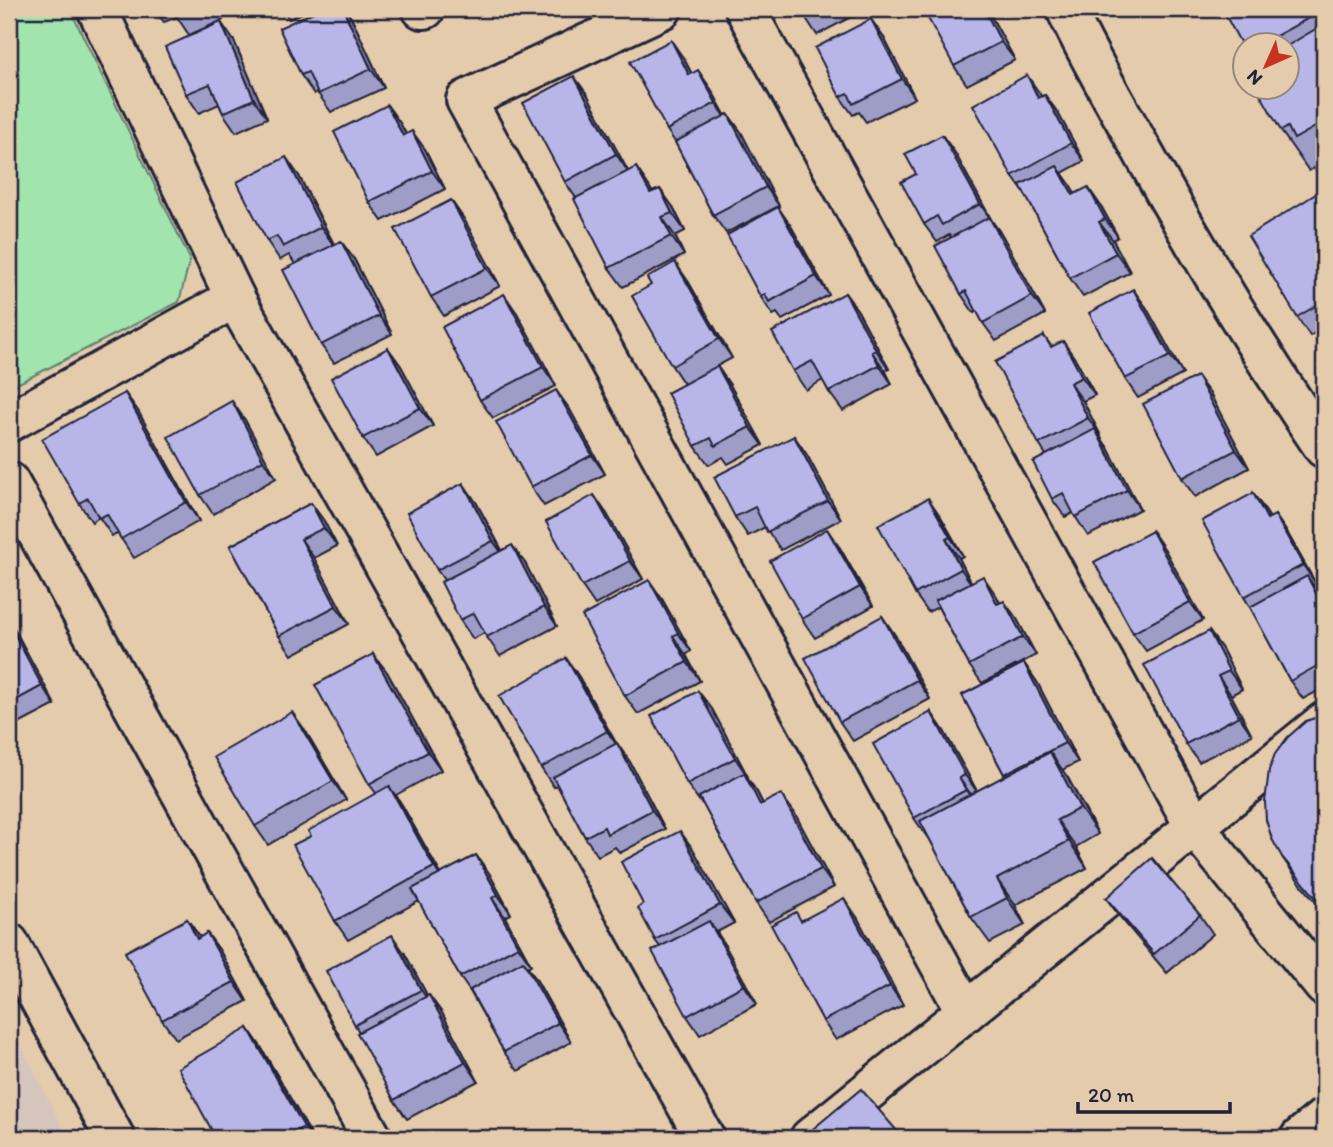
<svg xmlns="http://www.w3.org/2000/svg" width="1333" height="1147" font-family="Itim,sans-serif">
	<rect width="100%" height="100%" fill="#e3cbab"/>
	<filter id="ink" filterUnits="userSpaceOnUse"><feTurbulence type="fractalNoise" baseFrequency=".0143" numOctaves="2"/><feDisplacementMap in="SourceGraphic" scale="14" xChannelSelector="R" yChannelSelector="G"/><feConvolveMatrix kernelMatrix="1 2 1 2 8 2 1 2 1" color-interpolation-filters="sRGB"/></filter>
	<g filter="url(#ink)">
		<polygon fill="#d6c5bd" points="9,1022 68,1138 9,1138"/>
		<polygon fill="#a2e4ae" stroke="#628374" stroke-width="2" points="9,9 70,9 190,259 179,302 9,388"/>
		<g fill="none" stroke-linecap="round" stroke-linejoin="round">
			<defs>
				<g id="minor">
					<polyline points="97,9 235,298 705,1138"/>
					<polyline points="422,9 425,9"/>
					<polyline points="662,9 466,100 966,1012"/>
					<polyline points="745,9 1195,827 1324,986"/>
					<path d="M1066 9C1087 54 1112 97 1136 140 1194 246 1257 349 1324 448"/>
					<polyline points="9,422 235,298"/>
					<polyline points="9,482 372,1138"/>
					<polyline points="810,1138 1324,722"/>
				</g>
				<g id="tertiary">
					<polyline points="9,943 115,1138"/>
					<polyline points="1300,1138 1324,1118"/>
				</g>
			</defs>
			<use href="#minor" stroke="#22223b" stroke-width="44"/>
			<use href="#tertiary" stroke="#22223b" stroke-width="44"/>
			<use href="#minor" stroke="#e3cbab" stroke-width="38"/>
			<use href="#tertiary" stroke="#e3cbab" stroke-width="38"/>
		</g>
		<g fill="#9e9dc8" stroke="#22223b" stroke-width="2">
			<polygon points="154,9 219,9 223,20 189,35 177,17 164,22"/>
			<polygon points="282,9 312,9 289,19"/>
			<polygon points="320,9 345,9 352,19 384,88 331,112 317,92 314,94 301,75"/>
			<polygon points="800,9 866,9 817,35"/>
			<polygon points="987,9 1015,60 967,85 954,66"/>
			<polygon points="1324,9 1324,178 1321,179 1314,168 1309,171 1281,131 1287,88 1287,46 1245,46"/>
			<polygon points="884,38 915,98 866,122 859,112 853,115 840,97"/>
			<polygon points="234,41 267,118 236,132 223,113 219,104 199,113 186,94"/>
			<polygon points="684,59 692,74 711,89 725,115 728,114 741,132 779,206 726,233 713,215 675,142 667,130"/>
			<polygon points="587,94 628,172 636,167 652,192 660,189 673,207 685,231 675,236 684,255 623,287 609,268 576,198 565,182"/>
			<polygon points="1045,95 1058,113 1084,161 1062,173 1075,194 1101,206 1118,237 1113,240 1130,272 1083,297 1070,278 1025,194 1012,176 1041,96"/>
			<polygon points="387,105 400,123 406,134 425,149 445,189 382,221 369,202"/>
			<polygon points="942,135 955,153 992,221 1002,235 1045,314 996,341 983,323 977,311 974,313 961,294 951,237 949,235 937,242 924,224 916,174"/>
			<polygon points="299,176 334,244 354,259 392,334 334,363 321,345 295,264 289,255 280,260 267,241"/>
			<polygon points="1324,189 1324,327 1310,336 1297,317"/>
			<polygon points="464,219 500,286 444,316 431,297"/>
			<polygon points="791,226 829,295 782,320 777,313 773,315 760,296"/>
			<polygon points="688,281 732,358 717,366 730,385 763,445 728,464 723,457 709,465 695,446 684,384 672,366"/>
			<polygon points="845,293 858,311 889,369 885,370 892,384 843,411 829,392 823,380 806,390 793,371"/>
			<polygon points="1146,307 1183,374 1138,398 1125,379"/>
			<polygon points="517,313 556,386 493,418 480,400"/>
			<polygon points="1044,336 1052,347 1076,360 1095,395 1083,401 1101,436 1100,437 1108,448 1140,509 1088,536 1073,513 1065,517 1052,499 1046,455 1039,444"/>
			<polygon points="9,339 15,350 9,353"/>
			<polygon points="388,348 401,366 433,426 376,457 363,438"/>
			<polygon points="125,393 138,411 199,521 134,558 118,534 112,536 99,517 92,522 79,503"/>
			<polygon points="1210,394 1249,468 1195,497 1182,478"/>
			<polygon points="569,408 605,474 544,506 531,487"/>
			<polygon points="245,420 276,478 213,514 200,495"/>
			<polygon points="794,436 807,455 841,519 781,550 765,527 748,536 735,517"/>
			<polygon points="1253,493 1270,518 1275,515 1288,534 1316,584 1313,585 1324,603 1324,688 1303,699 1290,681 1250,607 1244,597"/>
			<polygon points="476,502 502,550 525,563 557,626 500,656 484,633 473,639 460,620 444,580 437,570"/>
			<polygon points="311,503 324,521 337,546 314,558 349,624 292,655 279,636 230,546"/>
			<polygon points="607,514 643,579 595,605 582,586"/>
			<polygon points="941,517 963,556 959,558 971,582 996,595 1000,603 1017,619 1036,655 982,683 969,665 938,607 928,612 915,594"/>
			<polygon points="1152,531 1165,550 1203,620 1146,651 1133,633"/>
			<polygon points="840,548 873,606 815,638 802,619"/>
			<polygon points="649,580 662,599 691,651 686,655 700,681 638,714 625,696"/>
			<polygon points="882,616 895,635 930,699 853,741 840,722"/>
			<polygon points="9,619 55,705 9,729"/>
			<polygon points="1209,631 1222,649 1242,689 1231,695 1252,735 1199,762 1186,744"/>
			<polygon points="373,654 387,672 441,770 396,795 402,805 441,874 476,855 489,873 511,914 505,917 531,965 527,967 536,979 571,1042 518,1071 504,1052 471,993 460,977 419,901 348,940 335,921 311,836 376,793 369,784"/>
			<polygon points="566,658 579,677 616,743 630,762 665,829 620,853 615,847 598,856 585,837 557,785 554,787 541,768"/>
			<polygon points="1024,663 1037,682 1078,762 1062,770 1068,778 1098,834 1076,847 1087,868 1015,905 1025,925 990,943 971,917 928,836 927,837 914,818 931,712 944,731 977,791 1005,776 962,695"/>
			<polygon points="698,691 712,709 748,777 747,778 757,792 763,804 794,812 834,887 769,922 756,903 702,802 701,803 687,784"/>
			<polygon points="1324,715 1324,912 1300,883 1282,857"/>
			<polygon points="305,730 346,800 268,845 255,826"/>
			<polygon points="693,849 734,923 717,932 757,1004 700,1035 687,1016 660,947 655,940 643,904"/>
			<polygon points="1106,898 1200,915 1213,934 1167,973 1119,916"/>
			<polygon points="857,917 903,1005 836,1040 823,1021 802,920"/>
			<polygon points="187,919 200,937 207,933 220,951 247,1001 176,1039 162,1020"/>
			<polygon points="405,954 427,995 429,995 442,1013 478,1081 407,1119 394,1100 359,1032 355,1025"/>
			<polygon points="248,1028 261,1047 313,1138 216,1138"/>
		</g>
		<g fill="#817fa2" stroke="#22223b" stroke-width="2">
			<polygon points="216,9 219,9 223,20"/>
			<polygon points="343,9 345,9 352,19 384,88 371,69"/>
			<polygon points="984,9 987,9 1015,60 1001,42"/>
			<polygon points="871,19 884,38 915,98 902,79"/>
			<polygon points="221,22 234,41 267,118 254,99"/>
			<polygon points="671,40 684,59 702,94 689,75"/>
			<polygon points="698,70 711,89 729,122 716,103"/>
			<polygon points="1027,75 1040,94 1051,117 1038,98"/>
			<polygon points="574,76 587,94 629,173 616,154"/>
			<polygon points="1045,95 1058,113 1084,161 1071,143"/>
			<polygon points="387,105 400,123 416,154 403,136"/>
			<polygon points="728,114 741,132 779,206 766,187"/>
			<polygon points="412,131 425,149 445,189 432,171"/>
			<polygon points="942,135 955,153 992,221 1002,235 1045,314 1032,296 990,218 980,204"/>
			<polygon points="286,157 299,176 334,246 321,227"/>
			<polygon points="1057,166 1070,184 1086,214 1073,195"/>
			<polygon points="636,167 649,186 663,212 650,193"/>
			<polygon points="1088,187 1101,206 1118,237 1105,219"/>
			<polygon points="660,189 673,207 685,231 672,213"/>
			<polygon points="451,200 464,219 500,286 487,268"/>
			<polygon points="778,207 791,226 829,295 816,276"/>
			<polygon points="662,217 675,236 684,255 671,236"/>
			<polygon points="1099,222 1113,240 1130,272 1116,253"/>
			<polygon points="341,241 354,259 392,334 379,316"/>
			<polygon points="675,262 688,281 732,358 719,339"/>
			<polygon points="1133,289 1146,307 1183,374 1170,356"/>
			<polygon points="845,293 858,311 889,369 876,350"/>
			<polygon points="504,294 517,313 556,386 543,367"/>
			<polygon points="1063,341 1076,360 1095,395 1082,377"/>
			<polygon points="388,348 401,366 433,426 420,408"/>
			<polygon points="872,352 885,370 892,384 879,365"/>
			<polygon points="717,366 730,385 763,445 750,427"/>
			<polygon points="1197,376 1210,394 1249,468 1236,450"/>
			<polygon points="1070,383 1083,401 1101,436 1088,418"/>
			<polygon points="556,390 569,408 605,474 592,455"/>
			<polygon points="125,393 138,411 199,521 186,502"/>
			<polygon points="232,401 245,420 276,478 263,460"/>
			<polygon points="1095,429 1108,448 1140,509 1127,490"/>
			<polygon points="794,436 807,455 841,519 828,501"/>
			<polygon points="463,483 476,502 506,559 493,541"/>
			<polygon points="1253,493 1266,512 1280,538 1267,519"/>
			<polygon points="594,495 607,514 643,579 630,561"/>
			<polygon points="928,498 941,517 963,556 950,537"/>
			<polygon points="311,503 324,521 337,546 324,528"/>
			<polygon points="1275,515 1288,534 1316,584 1303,565"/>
			<polygon points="827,529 840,548 873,606 860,587"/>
			<polygon points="1152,531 1165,550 1203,620 1190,602"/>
			<polygon points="301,539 314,558 349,624 336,606"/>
			<polygon points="946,539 959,558 974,588 961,569"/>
			<polygon points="512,545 525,563 557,626 544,607"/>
			<polygon points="983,576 996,595 1010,623 997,604"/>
			<polygon points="1307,576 1320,595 1324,603 1324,609"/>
			<polygon points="649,580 662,599 691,651 678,633"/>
			<polygon points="1004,601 1017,619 1036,655 1023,637"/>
			<polygon points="882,616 895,635 930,699 917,680"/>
			<polygon points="9,619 55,705 42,686 9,624"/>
			<polygon points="1209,631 1222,649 1242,689 1229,671"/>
			<polygon points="673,636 686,655 700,681 687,662"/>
			<polygon points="373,654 387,672 441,770 428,752"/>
			<polygon points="566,658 579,677 620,750 607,731"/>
			<polygon points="1024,663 1037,682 1078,762 1065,743"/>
			<polygon points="1218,676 1231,695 1252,735 1239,716"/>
			<polygon points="698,691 712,709 748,777 735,758"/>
			<polygon points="292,712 305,730 346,800 333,781"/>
			<polygon points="931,712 944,731 978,793 965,775"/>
			<polygon points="617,743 630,762 665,829 652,810"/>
			<polygon points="1050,752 1068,778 1098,834 1080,808"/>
			<polygon points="744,773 757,792 773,824 760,805"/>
			<polygon points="959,778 972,796 979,809 966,790"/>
			<polygon points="389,786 402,805 447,886 434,867"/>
			<polygon points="781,794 794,812 834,887 821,869"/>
			<polygon points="1057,820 1076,847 1087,868 1069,841"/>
			<polygon points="680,831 693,849 734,923 720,905"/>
			<polygon points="476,855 489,873 511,914 498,895"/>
			<polygon points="997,879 1015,905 1025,925 1007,898"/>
			<polygon points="492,898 505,917 531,965 518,946"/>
			<polygon points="844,898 857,917 903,1005 890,986"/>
			<polygon points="187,919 200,937 197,939"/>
			<polygon points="709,921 722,940 757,1004 744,985"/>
			<polygon points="207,933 220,951 247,1001 234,982"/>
			<polygon points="392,935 405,954 434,1008 421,990"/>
			<polygon points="523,961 536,979 571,1042 558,1023"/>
			<polygon points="429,995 442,1013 478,1081 465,1062"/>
			<polygon points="248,1028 261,1047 313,1138 304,1127"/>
		</g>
		<g fill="#b8b6e8" stroke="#22223b" stroke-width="2">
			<polygon points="173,9 193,9 176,16"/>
			<polygon points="320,9 343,9 371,69 318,94 308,72 301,75 279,28"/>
			<polygon points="800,9 817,9 804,16"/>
			<polygon points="923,9 984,9 1001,42 954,66"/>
			<polygon points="1222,9 1321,9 1322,11 1257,46 1245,46 1245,51"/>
			<polygon points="871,19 902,79 853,104 848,93 840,97 815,48"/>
			<polygon points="221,22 254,99 223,113 210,84 186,94 165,47"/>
			<polygon points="1324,24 1324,122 1294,139 1288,127 1281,131 1257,88 1287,88 1287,46"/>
			<polygon points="671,40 689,75 698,70 716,103 667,130 630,62"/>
			<polygon points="1027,75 1038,98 1045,95 1071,143 1012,176 973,105"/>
			<polygon points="574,76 616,154 565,182 523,103"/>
			<polygon points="387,105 403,136 412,131 432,171 369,202 334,132"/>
			<polygon points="728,114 766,187 713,215 675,142"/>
			<polygon points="942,135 980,204 942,225 937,216 924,224 901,182 916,174 905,154"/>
			<polygon points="286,157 321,227 283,247 277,236 267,241 237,182"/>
			<polygon points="1057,166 1073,195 1088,187 1105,219 1099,222 1116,253 1070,278 1020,185"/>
			<polygon points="636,167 650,193 660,189 672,213 662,217 671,236 609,268 574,199"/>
			<polygon points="1324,189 1324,301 1297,317 1248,236"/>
			<polygon points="451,200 487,268 431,297 395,229"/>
			<polygon points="778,207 816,276 769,302 765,294 760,296 727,235"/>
			<polygon points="989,217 1032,296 983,323 966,291 961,294 935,246"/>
			<polygon points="341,241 379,316 321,345 283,270"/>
			<polygon points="675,262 719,339 672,366 632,296 651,285 647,278"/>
			<polygon points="1133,289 1170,356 1125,379 1089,313"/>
			<polygon points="845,293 876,350 872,352 879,365 829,392 812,361 793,371 772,332"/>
			<polygon points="504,294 543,367 480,400 442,327"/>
			<polygon points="1044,336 1051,347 1063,341 1082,377 1070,383 1088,418 1039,444 995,362"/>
			<polygon points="388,348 420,408 363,438 331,378"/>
			<polygon points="717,366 750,427 715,446 711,438 695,446 667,393"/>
			<polygon points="1197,376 1236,450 1182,478 1143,404"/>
			<polygon points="556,390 592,455 531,487 496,422"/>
			<polygon points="125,393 186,502 121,539 107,514 99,518 88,498 79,503 42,439"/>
			<polygon points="232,401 263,460 200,495 168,437"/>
			<polygon points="1095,429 1127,490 1075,517 1063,493 1052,499 1033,462"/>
			<polygon points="794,436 828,501 767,532 755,507 735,517 714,477"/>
			<polygon points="463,483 493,541 437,570 407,513"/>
			<polygon points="1253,493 1267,519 1275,515 1303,565 1244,597 1202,521"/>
			<polygon points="594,495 630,561 582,586 546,522"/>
			<polygon points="928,498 950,537 946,539 961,569 915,594 878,525"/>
			<polygon points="311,503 324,528 301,539 336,606 279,636 230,546"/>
			<polygon points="827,529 860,587 802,619 770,561"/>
			<polygon points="1152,531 1190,602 1133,633 1094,562"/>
			<polygon points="512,545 544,607 487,637 474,613 460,620 441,582"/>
			<polygon points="983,576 997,604 1004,601 1023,637 969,665 935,601"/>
			<polygon points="1307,576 1324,609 1324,662 1290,681 1250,607"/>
			<polygon points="649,580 678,633 673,636 687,662 625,696 582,616"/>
			<polygon points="882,616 917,680 840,722 805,658"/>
			<polygon points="9,624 42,686 9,704"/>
			<polygon points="1209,631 1229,671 1218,676 1239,716 1186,744 1144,665"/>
			<polygon points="373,654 428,752 369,784 315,685"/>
			<polygon points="566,658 607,731 541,768 499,696"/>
			<polygon points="1024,663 1065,743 1004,774 962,695"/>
			<polygon points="698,691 735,758 687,784 651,716"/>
			<polygon points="292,712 333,781 255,826 214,757"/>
			<polygon points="931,712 965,775 959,778 966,790 914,818 873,744"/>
			<polygon points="1324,715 1324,901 1321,904 1282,857 1272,839 1266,820 1265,802 1269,770 1275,754 1288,737 1306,721"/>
			<polygon points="617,743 652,810 607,834 604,827 585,837 553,777"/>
			<polygon points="1050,752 1080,808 1057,820 1069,841 997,879 1007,898 971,917 920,821"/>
			<polygon points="744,773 760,805 781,794 821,869 756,903 699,797"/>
			<polygon points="389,786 434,867 335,921 293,845 311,836 308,831"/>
			<polygon points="680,831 720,905 655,940 638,908 643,904 621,862"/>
			<polygon points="476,855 498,895 492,898 518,946 460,977 412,889"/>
			<polygon points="1152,858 1200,915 1154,954 1106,898"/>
			<polygon points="844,898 890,986 823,1021 771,925 796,912 801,921"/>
			<polygon points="187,919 197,939 207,933 234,982 162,1020 125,952"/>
			<polygon points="709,921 744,985 687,1016 652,951"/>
			<polygon points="392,935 421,990 355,1025 326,971"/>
			<polygon points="523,961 558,1023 504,1052 470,990"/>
			<polygon points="429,995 465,1062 394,1100 357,1033"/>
			<polygon points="248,1028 304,1127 283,1138 216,1138 178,1068"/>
			<polygon points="861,1089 903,1138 802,1138"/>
		</g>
	</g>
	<rect width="1333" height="1147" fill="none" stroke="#e3cbab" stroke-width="35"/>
	<rect x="18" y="18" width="1298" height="1112" fill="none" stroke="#22223b" stroke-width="2.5" filter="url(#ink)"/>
	<g transform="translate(1266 66) rotate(225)"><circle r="33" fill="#e3cbab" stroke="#96877e" stroke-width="2"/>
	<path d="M0-5L12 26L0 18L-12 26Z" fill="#c8321e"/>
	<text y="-10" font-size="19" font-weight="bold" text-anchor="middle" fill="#22223b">N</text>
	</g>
	<path d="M1078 1102v10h152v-10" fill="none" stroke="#22223b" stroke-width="3.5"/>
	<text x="1088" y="1102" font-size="21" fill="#22223b" stroke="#e3cbab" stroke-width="5" paint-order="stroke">20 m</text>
</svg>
